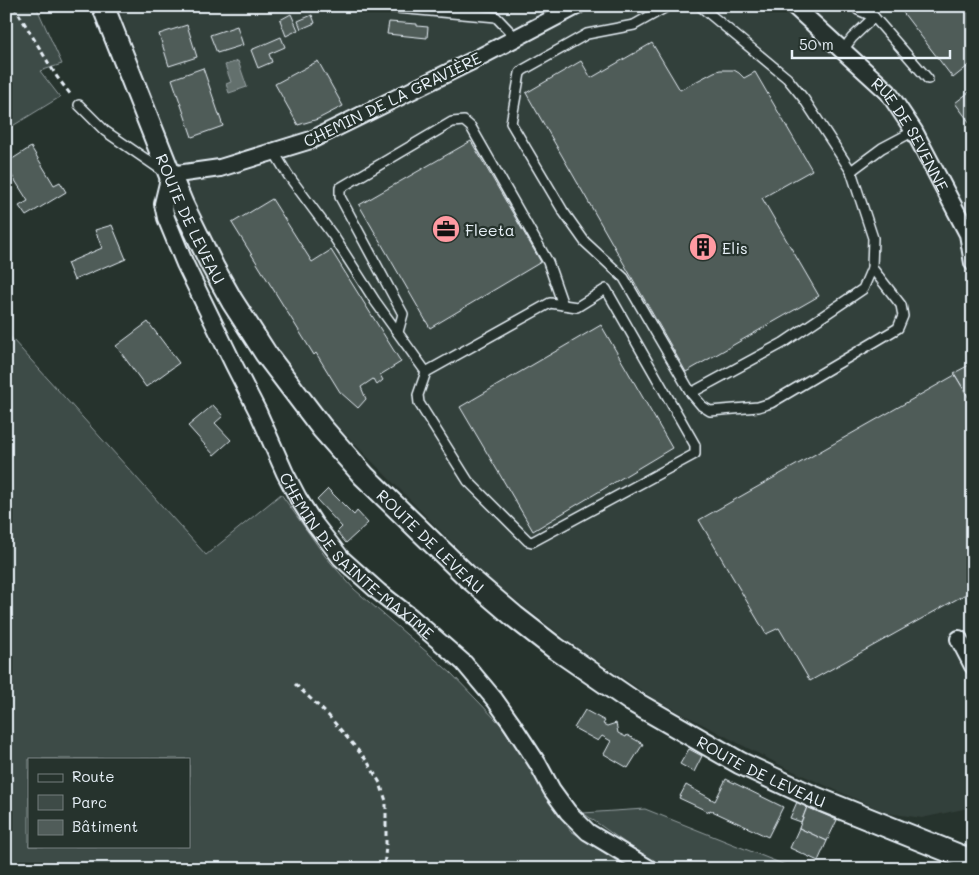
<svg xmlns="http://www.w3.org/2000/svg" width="979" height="875" font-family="Mali,sans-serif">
	<rect width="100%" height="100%" fill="#26332d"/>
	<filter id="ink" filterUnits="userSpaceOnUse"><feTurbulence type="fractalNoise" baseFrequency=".02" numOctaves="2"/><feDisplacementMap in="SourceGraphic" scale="10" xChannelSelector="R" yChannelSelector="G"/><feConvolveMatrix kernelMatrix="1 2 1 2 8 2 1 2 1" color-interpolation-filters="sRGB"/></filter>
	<g filter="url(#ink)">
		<polygon fill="#333f3a" points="118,6 973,6 973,807 922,818 887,813 784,767 654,699 572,644 487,578 340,429 321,407 267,334 234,282 210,236 170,145"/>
		<g fill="#3e4b47" stroke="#939ea0" fill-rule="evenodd">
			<polygon points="6,6 36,6 62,64 40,71 60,97 6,130"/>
			<path d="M6 331 13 340 206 555 281 494 325 556 354 589 451 673 501 725 525 760 555 810 571 831 629 869H6ZM29 759H189V846H29Z"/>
			<polygon points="645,809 795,869 662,869 583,813"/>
		</g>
		<polygon fill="#636f6d" stroke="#98a3a5" points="238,61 247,87 229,93 226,84 231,82 225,65"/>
		<g fill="#505c59" stroke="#e8f1f8">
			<polygon points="898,6 973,6 973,62 953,78"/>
			<polygon points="291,14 298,30 286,36 280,20"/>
			<polygon points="312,15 315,23 301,29 298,21"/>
			<polygon points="389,22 417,24 417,26 428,27 427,38 387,34"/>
			<polygon points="187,25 197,57 169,66 159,34"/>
			<polygon points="237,26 243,45 217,53 210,35"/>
			<polygon points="281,37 285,47 269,54 272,62 258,68 251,50"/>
			<polygon points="652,43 680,90 714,72 720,70 734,70 739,73 744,78 755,72 812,170 762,198 819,296 686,372 526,93 581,61 591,78"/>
			<polygon points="318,61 343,106 318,119 298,125 275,84"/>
			<polygon points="203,68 223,126 192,137 172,79"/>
			<polygon points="973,89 973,127 955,103"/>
			<polygon points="471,141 541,262 430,328 359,205"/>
			<polygon points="31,147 54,185 60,182 66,192 26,216 19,206 28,201 6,166 6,163"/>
			<polygon points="272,199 312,262 331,250 401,362 380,375 383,380 377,385 373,379 361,387 366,399 358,408 340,392 316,353 314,355 232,223"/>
			<polygon points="112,225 126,259 110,266 109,265 74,280 67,263 102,248 95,230"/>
			<polygon points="148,322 179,363 146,387 116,346"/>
			<polygon points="601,325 672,448 533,531 460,407"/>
			<polygon points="973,363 973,405 954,373"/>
			<polygon points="955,375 973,405 973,590 810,681 779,628 766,634 699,520"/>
			<polygon points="213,405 223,416 215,423 231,440 214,455 188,426"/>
			<polygon points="328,489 354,515 357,511 368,523 346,543 337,532 342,527 317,500"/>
			<polygon points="585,710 605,721 603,724 607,726 616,723 618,733 626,737 627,735 643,744 628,768 604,754 611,741 602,736 598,741 574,728"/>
			<polygon points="689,749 702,756 694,772 680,764"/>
			<polygon points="726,779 783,807 768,837 710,810 709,812 679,798 686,785 715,801"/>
			<polygon points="797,802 807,807 801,822 790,818"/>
			<polygon points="807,807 837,820 827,841 799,828"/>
			<polygon points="799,828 827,841 818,861 790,848"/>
		</g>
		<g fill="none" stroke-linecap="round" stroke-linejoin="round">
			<defs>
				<g id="service">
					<polyline points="375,6 496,17 516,38"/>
					<polyline points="668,6 634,25 587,34 523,70 520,73 511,123 563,211 585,242 624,278 691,393 783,343 863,289 872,268 873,238 851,171"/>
					<polyline points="700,6 787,78 804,99 851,171 882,148 914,131"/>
					<polyline points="855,6 858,10 874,17 928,79"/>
					<polyline points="843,50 852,38 874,17"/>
					<polyline points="79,105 105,131 163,171"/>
					<polyline points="274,152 288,175 334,237 375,301 426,372 550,303 577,307 606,289 695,445 695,454 532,542 528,541 468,481 419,403 418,395 426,372"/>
					<polyline points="398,332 403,314 340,197 340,188 452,122 464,121 471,127 548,262 563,305"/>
					<polyline points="691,393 702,406 710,411 758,407 771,403 898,328 903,316 901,305 872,268"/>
				</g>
				<g id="minor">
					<path id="s1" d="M577 6 472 61 311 140 220 168 170 175 163 204 166 218 185 264 234 365 258 412 285 473 298 498 314 523 341 558 379 592 411 617 464 663 495 700 512 724 538 764 552 790 568 812 588 832 650 869"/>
					<path id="s2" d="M794 6 888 92 914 131 968 234 973 263"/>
					<polyline points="959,639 973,666"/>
				</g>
				<g id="tertiary">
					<path id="s3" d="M103 6 170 175 183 206 213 267 232 301 266 354 322 428 364 476 467 576 515 617 555 648 632 701 740 763 811 796 973 861"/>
				</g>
			</defs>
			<use href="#service" stroke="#e8f1f8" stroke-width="12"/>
			<use href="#minor" stroke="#e8f1f8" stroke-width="20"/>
			<use href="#tertiary" stroke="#e8f1f8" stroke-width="25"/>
			<g stroke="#e8f1f8" stroke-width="3" stroke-dasharray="5 4" stroke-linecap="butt">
				<polyline points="14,6 57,77 71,95"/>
				<polyline points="295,684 328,715 367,761 380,783 386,801 386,845 384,869"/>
			</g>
			<use href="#service" stroke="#26332d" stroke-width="9"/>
			<use href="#minor" stroke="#26332d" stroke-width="16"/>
			<use href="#tertiary" stroke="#26332d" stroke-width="21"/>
		</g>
	</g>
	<defs>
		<symbol id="office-disc" viewBox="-11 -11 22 22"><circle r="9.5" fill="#ff9aa2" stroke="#26332d"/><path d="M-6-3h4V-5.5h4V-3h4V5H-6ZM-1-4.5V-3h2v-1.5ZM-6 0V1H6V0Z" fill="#111"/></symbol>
		<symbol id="building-disc" viewBox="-11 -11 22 22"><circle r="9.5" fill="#ff9aa2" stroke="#26332d"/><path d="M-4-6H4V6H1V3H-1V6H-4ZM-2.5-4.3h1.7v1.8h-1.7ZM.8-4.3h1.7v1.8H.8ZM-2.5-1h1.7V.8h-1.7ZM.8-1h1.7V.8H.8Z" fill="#111"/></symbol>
	</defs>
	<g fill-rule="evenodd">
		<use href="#office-disc" x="430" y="213" width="32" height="32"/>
		<use href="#building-disc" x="687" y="231" width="32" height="32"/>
	</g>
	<g text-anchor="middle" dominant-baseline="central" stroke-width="4.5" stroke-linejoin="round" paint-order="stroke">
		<g font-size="16" fill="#e8f1f8" stroke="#26332d">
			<text transform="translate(392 99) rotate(-26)">CHEMIN DE LA GRAVIÈRE</text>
			<text stroke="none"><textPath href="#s2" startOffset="175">RUE DE SEVENNE</textPath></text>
			<text stroke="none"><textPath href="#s3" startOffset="230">ROUTE DE LEVEAU</textPath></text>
			<text stroke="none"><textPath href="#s3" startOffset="635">ROUTE DE LEVEAU</textPath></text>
			<text stroke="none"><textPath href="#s1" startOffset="880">CHEMIN DE SAINTE-MAXIME</textPath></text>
			<text stroke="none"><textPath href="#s3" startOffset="1040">ROUTE DE LEVEAU</textPath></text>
		</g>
		<g font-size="16" fill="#e8f1f8" stroke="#26332d" text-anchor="start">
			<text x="465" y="229">Fleeta</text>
			<text x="722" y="247">Elis</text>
		</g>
	</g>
	<rect width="979" height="875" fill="none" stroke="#26332d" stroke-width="25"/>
	<rect x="12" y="12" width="954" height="850" fill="none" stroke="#e8f1f8" stroke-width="2" filter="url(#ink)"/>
	<rect x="28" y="758" width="162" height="90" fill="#26332d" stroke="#747f7e"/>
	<rect x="38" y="774" width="25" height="8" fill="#26332d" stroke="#747f7e"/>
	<text x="72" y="782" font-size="15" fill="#e8f1f8">Route</text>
	<rect x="38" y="795" width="25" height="15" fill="#3e4b47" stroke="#747f7e"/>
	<text x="72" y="808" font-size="15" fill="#e8f1f8">Parc</text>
	<rect x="38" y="820" width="25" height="15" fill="#505c59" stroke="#747f7e"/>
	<text x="72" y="832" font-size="15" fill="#e8f1f8">Bâtiment</text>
	<path d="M792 50v8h158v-8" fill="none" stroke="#e8f1f8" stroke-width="2.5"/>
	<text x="799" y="50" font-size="15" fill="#e8f1f8" stroke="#26332d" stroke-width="4" paint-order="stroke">50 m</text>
</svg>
